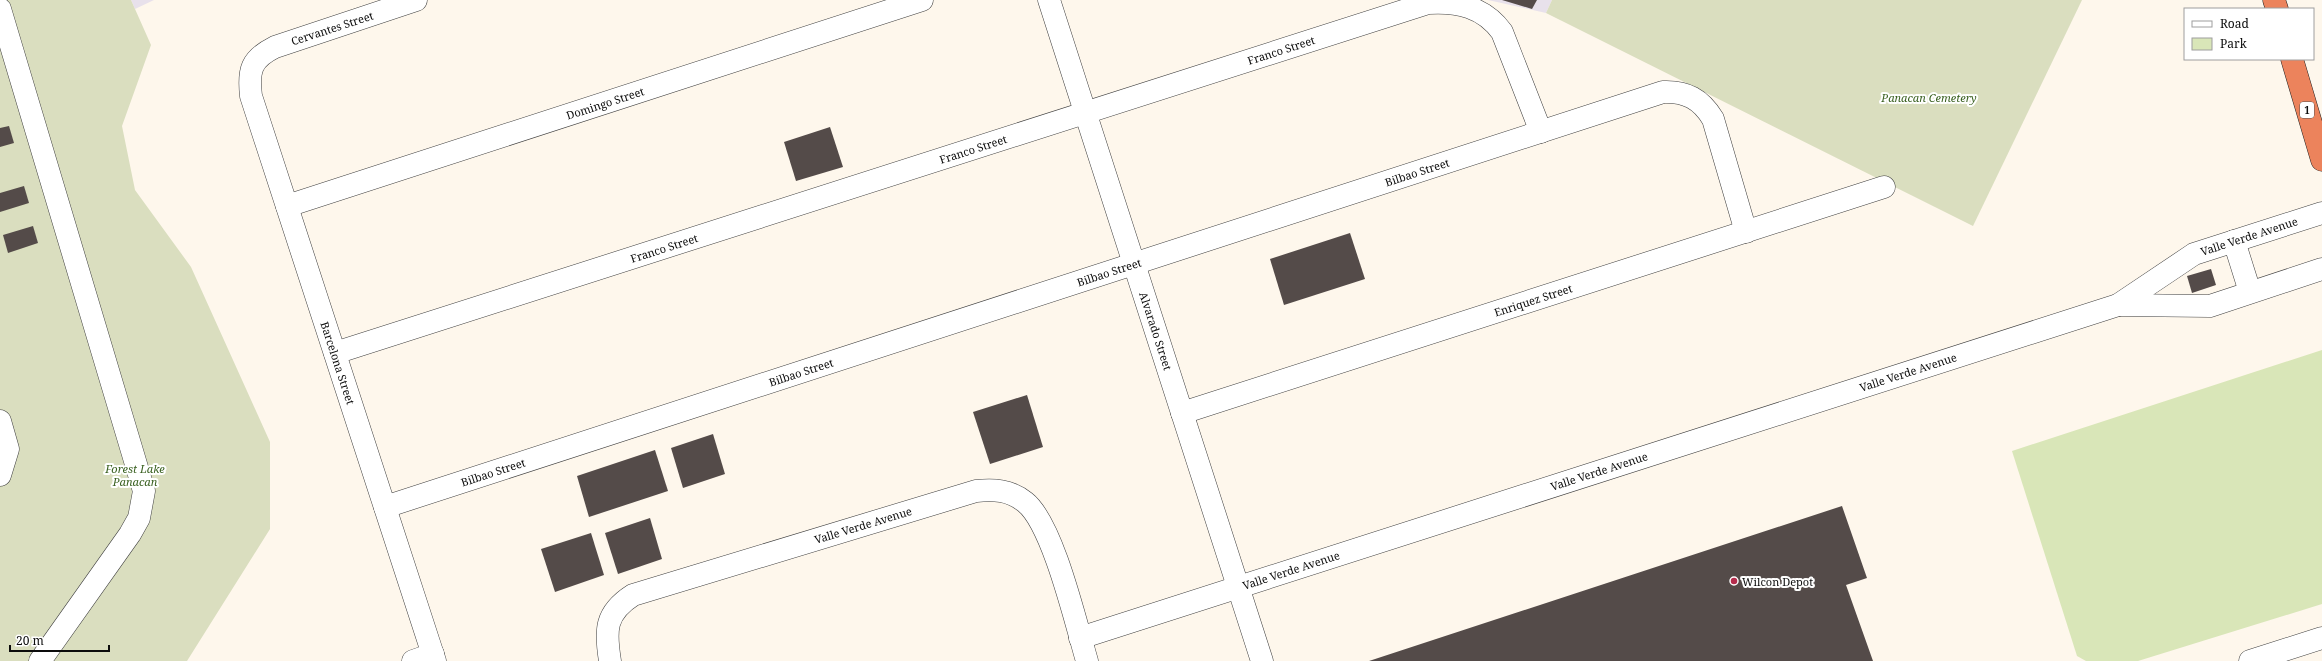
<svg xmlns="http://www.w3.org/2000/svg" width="2322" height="661" font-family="'Noto Serif',serif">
	<rect width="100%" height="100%" fill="#fef7ec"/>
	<g fill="#e8e1eb">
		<polygon points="131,0 154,0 135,9"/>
		<polygon points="1488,0 1552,0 1546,13"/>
	</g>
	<polygon fill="#d9e6b8" points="2322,350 2322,604 2138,661 2086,661 2077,656 2012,451"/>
	<g fill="#dadebf">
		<polygon points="0,0 131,0 151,45 122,126 135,190 191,267 270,442 270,529 187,661 0,661"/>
		<polygon points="1552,0 2082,0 1973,226 1546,13"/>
	</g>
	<g fill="#544b49">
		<polygon points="1502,0 1537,0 1532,9"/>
		<polygon points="9,126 14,143 0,147 0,128"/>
		<polygon points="830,127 843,167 796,181 784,142"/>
		<polygon points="24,186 29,203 0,212 0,193"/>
		<polygon points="33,226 38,243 8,253 3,235"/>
		<polygon points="1350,233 1365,279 1284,305 1270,259"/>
		<polygon points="2211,269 2216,285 2192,293 2187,276"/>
		<polygon points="1027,395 1043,447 990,464 973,412"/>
		<polygon points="713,434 725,474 683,488 671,448"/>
		<polygon points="655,450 668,491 589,517 577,476"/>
		<polygon points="1842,506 1867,578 1846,585 1873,661 1369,661"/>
		<polygon points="650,518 662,559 618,574 605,533"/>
		<polygon points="591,533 604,575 555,592 541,549"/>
	</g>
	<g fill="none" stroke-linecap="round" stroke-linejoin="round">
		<defs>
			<g id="minor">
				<path d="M416 0 275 47C251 59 248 70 251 96L435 661"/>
				<polyline points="1049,0 1262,661"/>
				<polyline points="0,9 144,491 139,518 130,534 40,661"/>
				<polyline points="287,206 922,0"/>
				<polyline points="2234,241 2250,292"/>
				<polyline points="2118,305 2210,306 2322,269"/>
				<path d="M335 353 1428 3C1458 1 1484 7 1502 32L1541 132"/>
				<polyline points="1182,413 1884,187"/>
				<polyline points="0,421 8,449 0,475"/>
				<path d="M385 507 1663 92C1686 91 1701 99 1713 119L1746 232"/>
				<polyline points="1080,638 2118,305 2194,254 2322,213"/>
				<polyline points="413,661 433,654"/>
				<path d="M610 661C605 630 605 613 633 595L976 491C994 489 1010 490 1025 502 1053 524 1076 624 1087 661"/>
				<polyline points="2250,661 2322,638"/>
			</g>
			<g id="highway">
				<polyline points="2274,0 2277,9"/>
				<polyline points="2292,59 2322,160"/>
			</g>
		</defs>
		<use href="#minor" stroke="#3f3f3f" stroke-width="23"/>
		<use href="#highway" stroke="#1d1d1d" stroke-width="23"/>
		<use href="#minor" stroke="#fff" stroke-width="22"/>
		<use href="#highway" stroke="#ec835c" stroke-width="22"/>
	</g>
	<circle fill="#b42c4c" stroke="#fff" stroke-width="1.5" cx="1734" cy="581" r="4"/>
	<g text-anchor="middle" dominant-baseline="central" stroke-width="4" stroke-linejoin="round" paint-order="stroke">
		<rect fill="#fff" stroke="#555" stroke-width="1" x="2300" y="102" width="14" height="16" rx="3"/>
		<g font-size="10" font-weight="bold" fill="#0c0c0c">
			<text x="2307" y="110">1</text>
		</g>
		<g font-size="11" fill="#0c0c0c" stroke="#fff">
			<text transform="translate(332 28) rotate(-18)">Cervantes Street</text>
			<text transform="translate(1281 50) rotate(-18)">Franco Street</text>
			<text transform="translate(605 103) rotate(-18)">Domingo Street</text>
			<text transform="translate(973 149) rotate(-18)">Franco Street</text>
			<text transform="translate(1417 172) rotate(-18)">Bilbao Street</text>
			<text transform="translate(2249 236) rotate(-18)">Valle Verde Avenue</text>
			<text transform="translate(664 248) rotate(-18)">Franco Street</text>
			<text transform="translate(1109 272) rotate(-18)">Bilbao Street</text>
			<text transform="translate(1533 300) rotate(-18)">Enriquez Street</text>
			<text transform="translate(1156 331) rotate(72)">Alvarado Street</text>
			<text transform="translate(338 363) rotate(72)">Barcelona Street</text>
			<text transform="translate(801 372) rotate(-18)">Bilbao Street</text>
			<text transform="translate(1908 372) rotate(-18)">Valle Verde Avenue</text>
			<text transform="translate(1599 471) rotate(-18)">Valle Verde Avenue</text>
			<text transform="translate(493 472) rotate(-18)">Bilbao Street</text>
			<text transform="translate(863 525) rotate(-17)">Valle Verde Avenue</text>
			<text transform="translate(1291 570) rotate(-18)">Valle Verde Avenue</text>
		</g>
		<g font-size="11" font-style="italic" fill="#396020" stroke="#fff">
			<text x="1929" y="97">Panacan Cemetery</text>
			<text x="135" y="468">Forest Lake<tspan x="135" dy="13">Panacan</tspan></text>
		</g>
		<g font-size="11" fill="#0c0c0c" stroke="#fff" text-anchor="start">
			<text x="1742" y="581">Wilcon Depot</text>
		</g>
	</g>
	<rect x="2184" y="8" width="130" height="52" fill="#ffffff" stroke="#9e9e9e"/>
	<rect x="2192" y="21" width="20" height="6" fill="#ffffff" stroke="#9e9e9e"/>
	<text x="2220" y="28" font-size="12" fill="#0c0c0c">Road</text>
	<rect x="2192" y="38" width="20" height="12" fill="#d9e6b8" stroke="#9e9e9e"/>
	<text x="2220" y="48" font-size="12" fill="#0c0c0c">Park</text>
	<path d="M10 645v6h99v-6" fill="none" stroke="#0c0c0c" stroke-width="2"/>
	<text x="16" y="645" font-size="12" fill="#0c0c0c" stroke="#ffffff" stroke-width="3" paint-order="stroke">20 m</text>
</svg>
